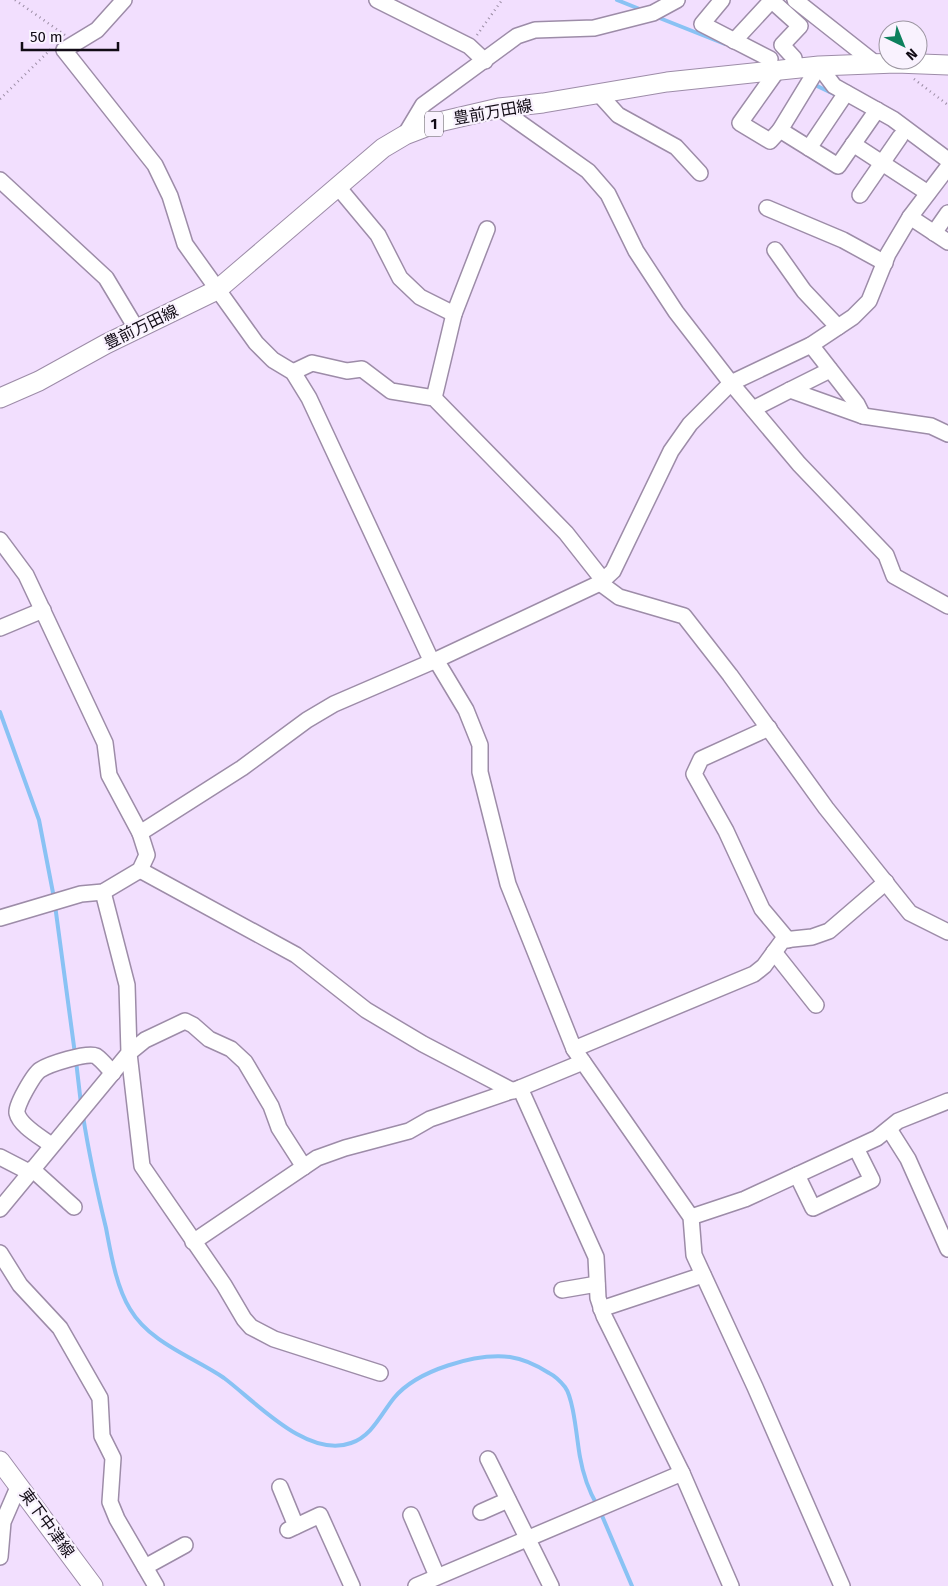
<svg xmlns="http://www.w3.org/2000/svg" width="948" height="1586" font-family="'Fira Sans','Noto Sans JP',sans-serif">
	<rect width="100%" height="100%" fill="#f2dffe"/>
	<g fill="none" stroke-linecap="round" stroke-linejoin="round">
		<g stroke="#89c2f4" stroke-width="4">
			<polyline points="617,0 642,10"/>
			<polyline points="657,17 725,44"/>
			<polyline points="813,84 836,95"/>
			<polyline points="0,712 39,820 54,898"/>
			<polyline points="55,905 75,1054"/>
			<polyline points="76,1061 81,1104"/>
			<path d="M83 1116C89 1154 97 1191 106 1228 111 1254 116 1286 130 1309 150 1343 193 1357 224 1378 255 1401 307 1459 351 1443 372 1436 381 1414 394 1398 417 1370 476 1353 510 1357 524 1359 538 1366 549 1373 555 1376 561 1382 565 1387 574 1399 577 1442 580 1457 583 1474 589 1491 597 1505"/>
			<polyline points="600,1511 632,1586"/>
		</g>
		<defs>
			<g id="minor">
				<polyline points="124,0 97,30 64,50 155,165 170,196 185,244 256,343 273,360 293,372 309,398 432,662"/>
				<polyline points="377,0 469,46 485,61"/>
				<polyline points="722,0 702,24 770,59"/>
				<polyline points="771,0 800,26 782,45 794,58 796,69"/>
				<polyline points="795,0 876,64"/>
				<polyline points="734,41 772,0"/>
				<polyline points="777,71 740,123 770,141 780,130 838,166 877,110"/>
				<polyline points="599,94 618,115 676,147 700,173"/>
				<polyline points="499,108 588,171 608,194 636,251 676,312 731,383 799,464 886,555 894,576 948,606"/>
				<polyline points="780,130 819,66 834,86 893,119 948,160"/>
				<polyline points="405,135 423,105 517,36 535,30 594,28 653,13 677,0"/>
				<polyline points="853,144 928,193"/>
				<polyline points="809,148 846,93"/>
				<polyline points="0,180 106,278 136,328"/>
				<polyline points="338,187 378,235 400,278 420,297 454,314"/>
				<polyline points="860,195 900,137"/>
				<polyline points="767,208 843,240 885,263"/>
				<polyline points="910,217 948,242"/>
				<polyline points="934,233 948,213"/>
				<polyline points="775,250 804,291 838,327"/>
				<polyline points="811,345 857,404 863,416"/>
				<polyline points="293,372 312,363 347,371 362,369 391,391 434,398 566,533 603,580"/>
				<polyline points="790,390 830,370"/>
				<polyline points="434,398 454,314 487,229"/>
				<polyline points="753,409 790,390 863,416 931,426 948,434"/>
				<polyline points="0,540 26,575 105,743 109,775 140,833"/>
				<polyline points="600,583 619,597 684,616 730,675 826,808 910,913 948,932"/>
				<polyline points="0,628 43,610"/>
				<polyline points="436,660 466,710 480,745 480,772 508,884 574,1049 691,1217 694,1255 755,1387 842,1586"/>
				<polyline points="769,728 701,759 694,774 726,831 762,909 788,940"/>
				<polyline points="140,870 296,955 366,1010 423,1044 513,1091"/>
				<polyline points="0,918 81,894 103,892 140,870 147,855 140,833 242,768 307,720 334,704 436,660 600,583 613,571 671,451 690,424 731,383 811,345 853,317 869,301 888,254 910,217 948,167"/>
				<polyline points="774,952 816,1005"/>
				<polyline points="574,1049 754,974 764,966 783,940 812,937 829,931 886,882"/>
				<polyline points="520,1088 596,1257 598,1298 604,1316 682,1473 731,1586"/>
				<polyline points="889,1129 908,1159 948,1249"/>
				<path d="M51 1145C41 1137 20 1126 17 1113 15 1106 34 1074 40 1070 49 1064 87 1052 96 1056 102 1060 108 1068 113 1073"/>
				<polyline points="0,1157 29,1172"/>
				<polyline points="304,1167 279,1128 271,1106 245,1062 231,1049 209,1039 193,1025 185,1021 145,1040 129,1053 142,1166 224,1285 244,1319 251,1327 274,1339 380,1373"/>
				<polyline points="32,1169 74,1207"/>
				<polyline points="797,1175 813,1208 872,1180 856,1148"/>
				<polyline points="0,1209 129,1053 127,985 103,892"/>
				<polyline points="691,1217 745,1199 877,1138 898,1121 948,1101"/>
				<polyline points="193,1242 317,1158 345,1148 409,1131 430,1119 520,1088 583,1062"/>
				<polyline points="0,1253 20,1285 60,1328 100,1398 102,1436 113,1458 110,1502 117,1519 156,1586"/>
				<polyline points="562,1290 597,1284"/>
				<polyline points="601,1309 703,1275"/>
				<polyline points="488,1459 551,1586"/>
				<polyline points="280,1487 296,1526"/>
				<polyline points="481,1512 508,1500"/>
				<polyline points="411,1515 437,1576"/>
				<polyline points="288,1530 320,1515 352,1586"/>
				<polyline points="0,1557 3,1522 19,1485"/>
				<polyline points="145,1567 185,1545"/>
				<polyline points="416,1586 682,1473"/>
			</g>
			<g id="major">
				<polyline points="0,398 39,381 106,344 217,290 383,148 405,135 439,122 499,108 543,103 667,82 819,66 896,63 948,65"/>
				<polyline points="0,1461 93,1586"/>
			</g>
		</defs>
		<use href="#minor" stroke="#9d8ca8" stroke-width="18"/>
		<use href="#major" stroke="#9d8ca8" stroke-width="21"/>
		<g stroke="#9a8ca3" stroke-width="2.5" stroke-dasharray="1 4" stroke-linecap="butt">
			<polyline points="15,0 65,35"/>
			<polyline points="477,35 502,0"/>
			<polyline points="914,79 948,105"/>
			<polyline points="0,99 51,49"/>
		</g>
		<use href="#minor" stroke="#fff" stroke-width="15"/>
		<use href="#major" stroke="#fff" stroke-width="19"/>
	</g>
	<g text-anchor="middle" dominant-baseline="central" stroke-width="4.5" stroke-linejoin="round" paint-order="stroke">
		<rect fill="#f9f2fe" stroke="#57505b" stroke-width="1" x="425" y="111.5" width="18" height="25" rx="4"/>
		<g font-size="15" font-weight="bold" fill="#110b15">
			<text x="434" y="124">1</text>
		</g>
		<g font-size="16" fill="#110b15" stroke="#f9f2fe">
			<text transform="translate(493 112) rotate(-10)">豊前万田線</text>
			<text transform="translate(141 327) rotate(-26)">豊前万田線</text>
			<text transform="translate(47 1523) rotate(54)">東下中津線</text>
		</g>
	</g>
	<g transform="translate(903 45) rotate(137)"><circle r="24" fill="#f9f2fe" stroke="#9c96a1"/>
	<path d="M0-4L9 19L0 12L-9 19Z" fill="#0d805d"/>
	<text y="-8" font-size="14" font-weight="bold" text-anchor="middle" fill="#110b15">N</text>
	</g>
	<path d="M22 42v8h96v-8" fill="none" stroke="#110b15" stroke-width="2.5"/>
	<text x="30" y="42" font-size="15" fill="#110b15" stroke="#f9f2fe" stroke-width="4" paint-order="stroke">50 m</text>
</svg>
